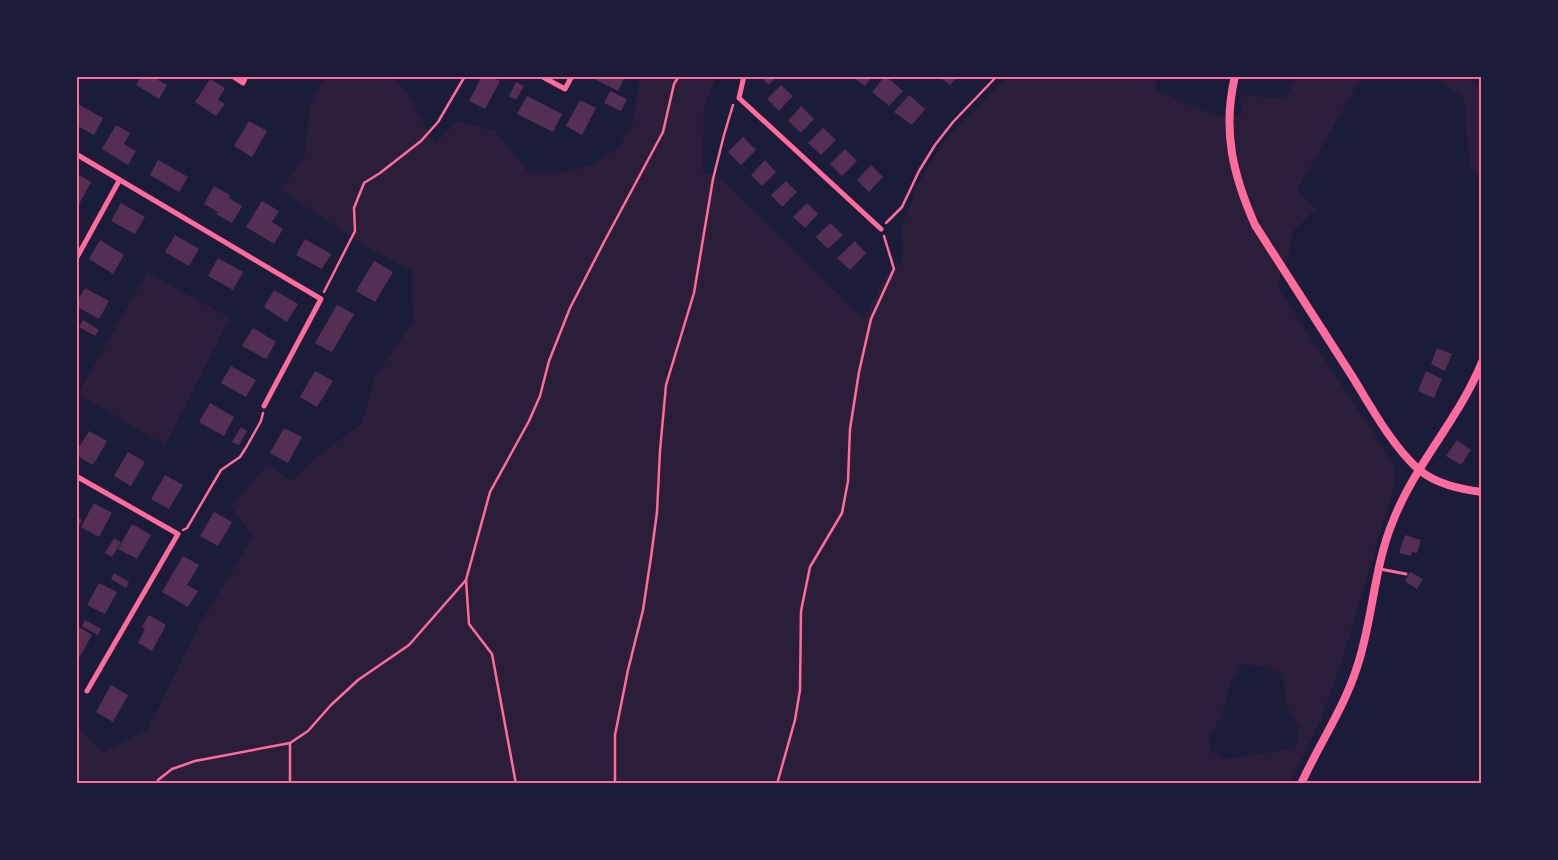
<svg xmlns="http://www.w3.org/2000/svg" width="1558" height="860" font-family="'Open Sans',sans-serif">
	<rect width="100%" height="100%" fill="#1b1b3a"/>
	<g fill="#2a1e3b" fill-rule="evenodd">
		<path d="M326 76H391L408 94 435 144 458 121 495 131 529 173 567 172 594 164 620 146 633 122 640 76H717L704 104 703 172 717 175 864 319 887 274 903 261 902 227 916 187 945 139 1008 76H1160L1154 89 1216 116H1241L1240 95 1285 98 1298 76H1362L1297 191 1316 209 1292 232 1289 253 1277 286 1320 353 1377 438 1395 469 1393 491 1342 661 1320 721 1290 784H76V726L103 753 148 729 202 620 253 537 231 506 268 464 291 481 319 455 362 423 375 377 413 322 412 271 370 249 281 190 305 155 310 104ZM1242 664 1265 667 1283 674 1286 705 1300 727 1295 748 1226 759 1212 752 1209 738 1222 714 1230 684Z"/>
		<polygon points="1435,76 1466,76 1482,88 1482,179 1470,167 1464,99"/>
		<polygon points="147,272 230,318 165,445 78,394"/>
	</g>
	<g fill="#542f53">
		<polygon points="141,76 161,76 158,80 167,85 159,99 136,85"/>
		<polygon points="482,76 490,76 500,81 485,109 469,101"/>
		<polygon points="589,76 625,76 618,91"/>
		<polygon points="760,76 777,76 769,85"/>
		<polygon points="852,76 873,76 865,86"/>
		<polygon points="885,76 903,91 889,106 872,92"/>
		<polygon points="938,76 958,76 950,85"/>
		<polygon points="210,79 225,88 218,100 225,104 216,116 195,102"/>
		<polygon points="516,82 524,86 516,100 509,96"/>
		<polygon points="781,85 793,96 779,111 767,99"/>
		<polygon points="610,91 627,99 621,111 604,103"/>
		<polygon points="909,95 925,109 912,125 894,112"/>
		<polygon points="527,96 562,114 553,132 517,114"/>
		<polygon points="580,100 596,108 582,135 566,126"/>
		<polygon points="76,103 103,118 94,135 76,125"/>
		<polygon points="801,106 814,119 801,133 788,121"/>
		<polygon points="249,121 267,131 252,157 234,146"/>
		<polygon points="116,125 130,133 124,144 136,151 128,165 102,149"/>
		<polygon points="823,128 836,140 821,155 808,143"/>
		<polygon points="743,137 756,150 741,165 728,152"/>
		<polygon points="845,149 857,161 842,176 830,164"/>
		<polygon points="158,160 188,177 179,192 150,175"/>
		<polygon points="765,160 776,172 762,186 751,175"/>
		<polygon points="871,165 883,177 869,192 857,180"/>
		<polygon points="76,173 91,182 78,206 76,205"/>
		<polygon points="786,181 797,192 782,207 771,195"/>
		<polygon points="214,186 230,195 229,198 242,206 232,223 216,214 218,212 204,204"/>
		<polygon points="262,201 279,211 272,222 283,229 274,244 246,227"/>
		<polygon points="121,203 145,217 135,234 111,221"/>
		<polygon points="807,203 818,214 805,228 793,217"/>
		<polygon points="830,223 843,235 828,249 816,237"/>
		<polygon points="175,235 199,249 189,266 165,252"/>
		<polygon points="305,239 331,254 322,269 296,255"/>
		<polygon points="100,240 124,255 113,274 89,259"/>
		<polygon points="855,241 866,253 850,270 837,258"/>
		<polygon points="218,258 243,272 233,290 208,276"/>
		<polygon points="374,261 393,272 375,302 356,291"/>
		<polygon points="85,288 109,301 99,319 76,306 76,303"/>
		<polygon points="274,290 298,304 287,322 264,307"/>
		<polygon points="337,305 354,314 332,352 315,343"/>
		<polygon points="83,320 99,330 95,336 79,327"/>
		<polygon points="253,328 276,342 266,359 242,346"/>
		<polygon points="1437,348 1452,354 1445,371 1431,364"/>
		<polygon points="231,366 256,380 246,397 221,383"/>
		<polygon points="315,371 333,381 317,407 300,397"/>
		<polygon points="1426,371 1442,379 1434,398 1418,391"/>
		<polygon points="210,403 234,417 224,436 199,422"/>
		<polygon points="241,427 247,431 239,445 232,442"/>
		<polygon points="284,428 302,437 288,463 270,453"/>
		<polygon points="89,431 107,441 93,465 76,455 76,452"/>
		<polygon points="1457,440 1471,450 1461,465 1446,456"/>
		<polygon points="128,452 145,462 131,486 114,476"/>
		<polygon points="165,475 183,485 169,509 151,499"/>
		<polygon points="94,503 112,513 99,537 81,527"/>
		<polygon points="214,512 232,522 218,546 200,536"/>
		<polygon points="76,517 82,520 76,531"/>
		<polygon points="132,524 151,535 137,559 118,549"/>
		<polygon points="1405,535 1421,540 1417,553 1412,552 1411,556 1399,553"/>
		<polygon points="114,538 121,542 112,557 105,553"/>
		<polygon points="183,556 199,565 187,585 198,591 188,607 162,592"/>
		<polygon points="1410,572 1423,579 1417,589 1405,581"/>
		<polygon points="114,573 129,582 126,588 111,579"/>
		<polygon points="99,583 117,592 105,614 87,605"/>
		<polygon points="149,615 166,625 152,651 138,643 145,629 142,627"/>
		<polygon points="85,620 101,629 98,635 82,626"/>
		<polygon points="76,625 92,635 79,658 76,656"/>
		<polygon points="111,685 128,695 113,722 96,712"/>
	</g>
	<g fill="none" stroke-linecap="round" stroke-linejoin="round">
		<g stroke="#ff6b9d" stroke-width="2.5">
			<polyline points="886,223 902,207 919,171 935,145 953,122 997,76"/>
			<polyline points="324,292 355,231 354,208 364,183 380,173 421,141 438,122 465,76"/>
			<polyline points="183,530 187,528 221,470 240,457 247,446 261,421 263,413"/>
			<polyline points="466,580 469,624 492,654 516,784"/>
			<polyline points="157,784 158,780 172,769 195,761 290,743 308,731 331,705 358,680 409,645 466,580 490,492 529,421 540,396 549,361 570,308 604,242 663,132 674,84 679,76"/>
			<polyline points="290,784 290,743"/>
			<polyline points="615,784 615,735 628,670 643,610 651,557 657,512 660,451 666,385 694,293 713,179 724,135 733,105"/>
			<polyline points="777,784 795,720 800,690 801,611 810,567 842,513 848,481 850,429 859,372 871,319 894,269 884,236"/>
		</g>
		<polyline stroke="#ff6b9d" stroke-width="3" points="1380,569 1406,574"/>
		<g stroke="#ff6b9d" stroke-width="5">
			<polyline points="232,76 243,83 246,76"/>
			<polyline points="541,76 565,89 572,76"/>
			<polyline points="744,76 739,98 881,229"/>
			<polyline points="76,154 321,299 264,406"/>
			<polyline points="76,259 119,181"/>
			<polyline points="76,476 178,534 87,691"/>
		</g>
		<g stroke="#ff6b9d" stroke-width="8">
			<path d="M1235 76C1222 131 1233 175 1255 225 1287 275 1320 326 1352 376 1371 407 1391 444 1418 469 1436 484 1459 489 1482 492"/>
			<path d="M1301 784C1319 744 1345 707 1358 664 1373 618 1374 566 1393 521 1415 464 1459 419 1482 362"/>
		</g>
	</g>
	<rect width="1558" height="860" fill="none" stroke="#1b1b3a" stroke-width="155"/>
	<rect x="78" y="78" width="1402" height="704" fill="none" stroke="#ff6b9d" stroke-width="2"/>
</svg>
